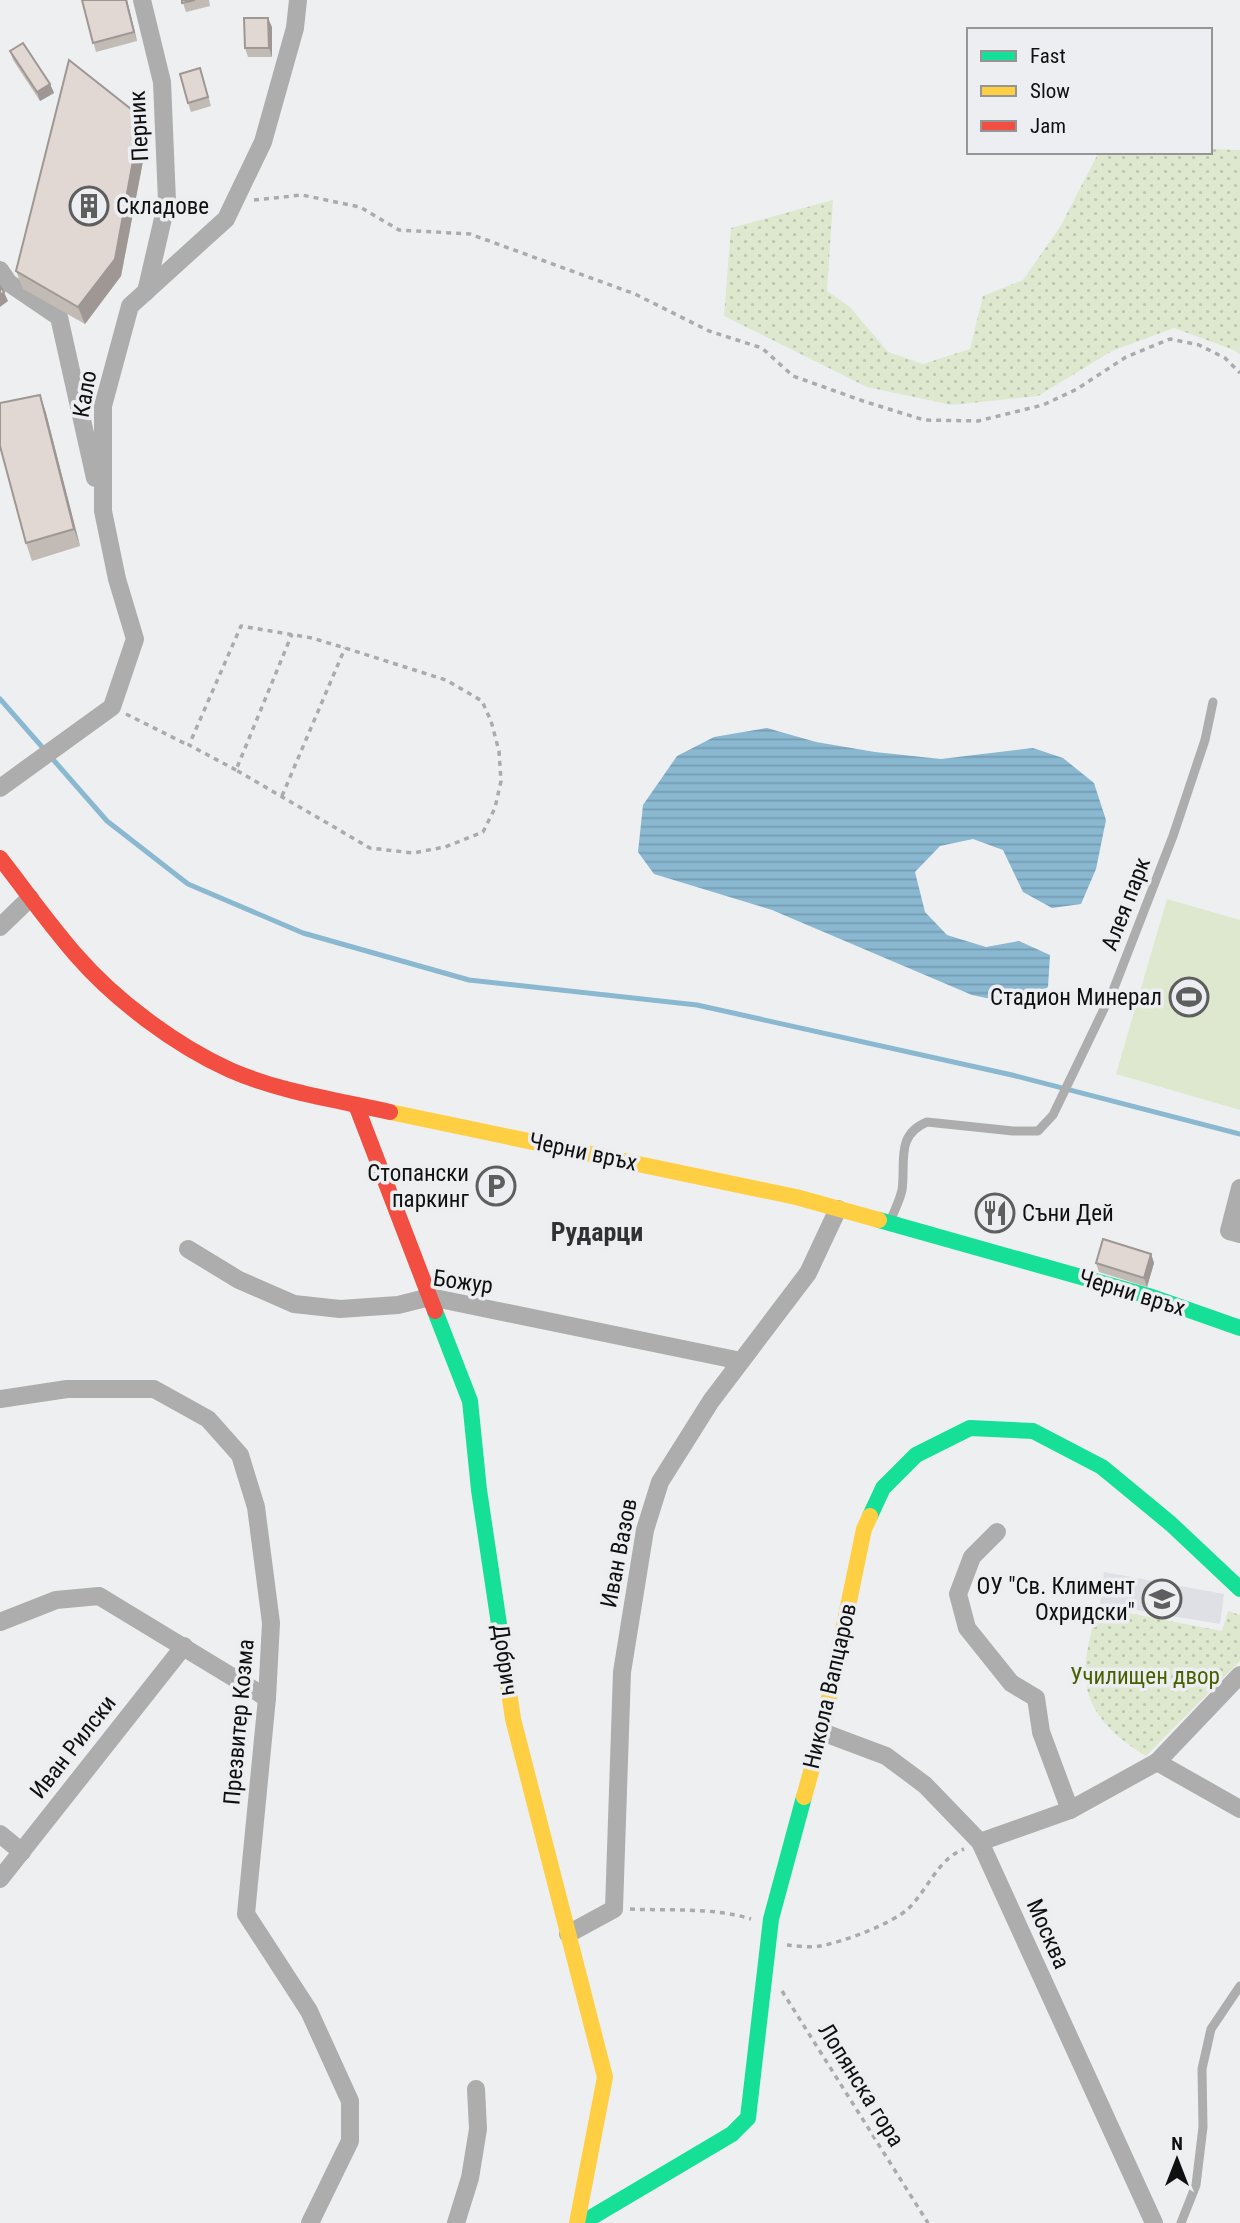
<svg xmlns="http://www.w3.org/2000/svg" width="1240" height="2223" font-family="'Roboto Condensed',sans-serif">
	<defs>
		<pattern id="park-dots" width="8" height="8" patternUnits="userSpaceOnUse" patternTransform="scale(1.75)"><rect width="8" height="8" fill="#dee8cf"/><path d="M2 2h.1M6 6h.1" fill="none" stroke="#bdc6b1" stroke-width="1.8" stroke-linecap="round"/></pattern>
		<pattern id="water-rules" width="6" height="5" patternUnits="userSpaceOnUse" patternTransform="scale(1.75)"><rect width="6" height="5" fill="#89b8d0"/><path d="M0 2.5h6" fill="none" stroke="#759db2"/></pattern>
	</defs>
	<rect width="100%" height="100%" fill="#eeeff0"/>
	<polygon fill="#dee0e6" points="1104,1572 1224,1594 1220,1624 1100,1604"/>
	<polygon fill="#dee8cf" points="1167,899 1240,920 1240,1110 1116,1074"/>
	<g fill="url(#park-dots)">
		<polygon points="1210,149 1240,150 1240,355 1234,350 1174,328 1112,351 1038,396 952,405 867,387 724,316 731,228 833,200 827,291 850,307 888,352 923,364 970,349 983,296 1023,280 1060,227 1099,152 1210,152"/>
		<path d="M1097 1607 1222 1631 1228 1611 1240 1615V1661L1146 1756C1119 1740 1090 1715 1086 1683 1083 1658 1092 1631 1097 1607Z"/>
	</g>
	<polygon fill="url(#water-rules)" points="767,728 816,742 875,752 941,759 1033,748 1063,758 1094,783 1106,820 1096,869 1081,904 1052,908 1023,892 1003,850 973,839 940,846 915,872 925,912 947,935 986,947 1019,941 1050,955 1048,987 1021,1005 972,995 772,910 654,874 638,852 643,805 677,756 714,737"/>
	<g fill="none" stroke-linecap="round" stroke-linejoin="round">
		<polyline stroke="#89b8d0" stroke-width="5" points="0,699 107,821 188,884 303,933 469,980 697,1005 1012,1075 1240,1134"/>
		<g stroke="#ababab" stroke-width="3.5" stroke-dasharray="5 5" stroke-linecap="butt">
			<polyline points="254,200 302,195 360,207 399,230 470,234 635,294 709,331 762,348 793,376 863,401 924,420 978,421 1043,405 1077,389 1126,357 1170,339 1199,345 1225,358 1240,373"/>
			<polyline points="126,714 188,745"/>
			<polyline points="236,770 189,745 241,626 312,638 345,648 446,680 482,701 491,721 499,751 501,781 495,808 483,832 445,847 413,853 370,848 236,770 292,634"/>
			<polyline points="282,796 345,648"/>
			<path d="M630 1909C670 1911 713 1907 751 1919"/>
			<path d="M787 1945C797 1946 810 1948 820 1946 843 1942 892 1924 909 1908 928 1889 938 1859 964 1849"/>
			<polyline points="782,1991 928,2223"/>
		</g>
		<g stroke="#adadad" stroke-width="9">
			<path d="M890 1222C894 1211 900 1200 902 1190 906 1163 895 1135 927 1122L1013 1131H1038L1053 1115 1114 988 1173 836 1205 740 1213 702"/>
			<polyline points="1181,2223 1196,2185 1203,2127 1202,2069 1211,2029 1240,1986"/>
		</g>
		<g stroke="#adadad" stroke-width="18">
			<polyline points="142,0 162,82 167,201 146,292"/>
			<polyline points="0,270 9,283 59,317 95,478"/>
			<polyline points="0,788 112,707 135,639 117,579 103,511 103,406 130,306 226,219 263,142 295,28 298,0"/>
			<polyline points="0,927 30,898"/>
			<polyline points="1240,1188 1229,1231 1240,1234"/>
			<polyline points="188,1249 239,1280 294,1304 340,1309 398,1305 430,1297 741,1361"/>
			<polyline points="0,1399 67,1389 154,1389 208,1419 240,1455 256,1507 271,1623 267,1698 246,1914 309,2011 350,2101 350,2141 310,2223"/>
			<polyline points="997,1532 972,1557 958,1594 967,1628 1011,1683 1036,1698 1041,1732 1070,1810"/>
			<polyline points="0,1622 56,1600 99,1596 267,1698"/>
			<polyline points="822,1732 886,1756 925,1785 980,1842 1154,2223"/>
			<polyline points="1157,1762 1240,1809"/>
			<polyline points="0,1834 22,1852"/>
			<polyline points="980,1842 1070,1810 1157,1762 1240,1675"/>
			<polyline points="0,1879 184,1646"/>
			<polyline points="568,1934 614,1909 622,1672 645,1530 660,1482 711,1401 808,1273 838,1209"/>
			<polyline points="456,2223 470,2178 478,2129 476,2089"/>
		</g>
		<g stroke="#16e098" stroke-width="16">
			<polyline points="879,1220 1152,1297 1240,1328"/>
			<polyline points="435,1311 470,1401 479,1490 503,1651"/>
			<polyline points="870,1516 883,1488 916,1455 970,1428 1033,1431 1102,1467 1171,1524 1240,1589"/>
			<polyline points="582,2223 732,2134 748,2118 771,1919 804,1797"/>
		</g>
		<g stroke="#ffcf43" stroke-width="16">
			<polyline points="390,1112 796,1197 879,1220"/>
			<polyline points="503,1651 513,1719 605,2077 577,2223"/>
			<polyline points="804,1797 822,1732 864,1529 870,1516"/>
		</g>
		<g stroke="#f24e42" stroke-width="16">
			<path d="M0 858C25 890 49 924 76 955 115 1000 175 1045 230 1070 280 1092 337 1100 390 1112"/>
			<polyline points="356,1105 435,1311"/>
		</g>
	</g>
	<g fill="#c2bab5">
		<polygon points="82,0 127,0 137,41 96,52"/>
		<polygon points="182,0 209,0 210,6 186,12"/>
		<polygon points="272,27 272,57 248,57 245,48"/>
		<polygon points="10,51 50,84 54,93 40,101 13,60"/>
		<polygon points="203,77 211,106 191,112 188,103"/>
		<polygon points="148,135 121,276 85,324 23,289 16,271"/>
		<polygon points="40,395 46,413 80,546 32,561 26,543"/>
		<polygon points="1151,1254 1154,1263 1147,1287 1099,1272 1096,1263"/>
	</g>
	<g fill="#9e9794">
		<polygon points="126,0 127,0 137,41 134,32"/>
		<polygon points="268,18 272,27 272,57 269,48"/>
		<polygon points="50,84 54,93 40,101 37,92"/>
		<polygon points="141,117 148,135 121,276 85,324 78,307"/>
		<polygon points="4,292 8,301 0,307 0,296"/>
		<polygon points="40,395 46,413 80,546 74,529"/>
		<polygon points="1151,1254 1154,1263 1147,1287 1144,1278"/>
	</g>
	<g fill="#e1d8d3" stroke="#9e9794" stroke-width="2">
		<polygon points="82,0 126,0 134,32 93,43"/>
		<polygon points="182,0 195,0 182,3"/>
		<polygon points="244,18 268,18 269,48 245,48"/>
		<polygon points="23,43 50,84 37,92 10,51"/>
		<polygon points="69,60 141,117 115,259 78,307 16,271"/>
		<polygon points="200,68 208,97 188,103 180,74"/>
		<polygon points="0,286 4,292 0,296"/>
		<polygon points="40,395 74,529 26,543 0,446 0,403"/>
		<polygon points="1103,1239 1151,1254 1144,1278 1096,1263"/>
	</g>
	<defs>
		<symbol id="building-ring" viewBox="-11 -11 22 22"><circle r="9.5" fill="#edeef1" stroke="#5e5e5f" stroke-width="1.5"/><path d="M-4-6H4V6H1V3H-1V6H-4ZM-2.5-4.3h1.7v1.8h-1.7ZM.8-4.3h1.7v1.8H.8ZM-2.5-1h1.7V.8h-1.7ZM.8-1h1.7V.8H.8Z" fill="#5e5e5f"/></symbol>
		<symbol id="stadium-ring" viewBox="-11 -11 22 22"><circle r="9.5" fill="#edeef1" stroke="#5e5e5f" stroke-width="1.5"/><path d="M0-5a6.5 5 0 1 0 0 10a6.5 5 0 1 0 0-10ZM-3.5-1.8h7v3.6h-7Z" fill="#5e5e5f"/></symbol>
		<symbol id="parking-ring" viewBox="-11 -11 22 22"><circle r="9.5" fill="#edeef1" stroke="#5e5e5f" stroke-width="1.5"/><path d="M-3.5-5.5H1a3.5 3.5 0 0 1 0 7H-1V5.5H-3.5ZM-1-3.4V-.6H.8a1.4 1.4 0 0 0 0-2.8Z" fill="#5e5e5f"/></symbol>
		<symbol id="restaurant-ring" viewBox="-11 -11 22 22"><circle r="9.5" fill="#edeef1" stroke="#5e5e5f" stroke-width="1.5"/><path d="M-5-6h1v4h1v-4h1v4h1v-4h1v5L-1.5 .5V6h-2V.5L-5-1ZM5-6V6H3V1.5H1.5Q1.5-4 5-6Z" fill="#5e5e5f"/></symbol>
		<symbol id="school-ring" viewBox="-11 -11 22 22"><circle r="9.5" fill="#edeef1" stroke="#5e5e5f" stroke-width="1.5"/><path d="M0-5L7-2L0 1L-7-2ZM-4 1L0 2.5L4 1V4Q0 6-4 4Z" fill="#5e5e5f"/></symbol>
	</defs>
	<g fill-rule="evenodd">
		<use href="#building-ring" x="67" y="184" width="44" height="44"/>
		<use href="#stadium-ring" x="1167" y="975" width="44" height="44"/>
		<use href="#parking-ring" x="474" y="1164" width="44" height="44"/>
		<use href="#restaurant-ring" x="973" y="1191" width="44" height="44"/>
		<use href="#school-ring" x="1140" y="1577" width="44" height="44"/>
	</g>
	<g text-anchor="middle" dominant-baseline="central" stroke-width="7" stroke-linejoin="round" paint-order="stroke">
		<g font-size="23" fill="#101011" stroke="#edeef1">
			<text transform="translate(139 126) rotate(-93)">Перник</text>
			<text transform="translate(85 394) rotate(-80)">Кало</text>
			<text transform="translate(1126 904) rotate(-69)">Алея парк</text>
			<text transform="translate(583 1152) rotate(12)">Черни връх</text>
			<text transform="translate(463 1282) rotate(8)">Божур</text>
			<text transform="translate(1132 1293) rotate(17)">Черни връх</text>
			<text transform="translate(619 1553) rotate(-79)">Иван Вазов</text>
			<text transform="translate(505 1660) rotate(82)">Добрич</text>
			<text transform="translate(830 1686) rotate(-77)">Никола Вапцаров</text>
			<text transform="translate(239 1722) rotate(-85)">Презвитер Козма</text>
			<text transform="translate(73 1747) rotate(-52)">Иван Рилски</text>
			<text transform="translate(1048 1934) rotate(66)">Москва</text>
			<text transform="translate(861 2085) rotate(58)">Лопянска гора</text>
		</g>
		<g font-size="23" fill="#101011" stroke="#edeef1" text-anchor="end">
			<text x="116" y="206" text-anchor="start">Складове</text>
			<text x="1162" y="997">Стадион Минерал</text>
			<text x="469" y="1173">Стопански<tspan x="469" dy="26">паркинг</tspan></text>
			<text x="1022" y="1213" text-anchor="start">Съни Дей</text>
			<text x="1135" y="1586">ОУ "Св. Климент<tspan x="1135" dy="26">Охридски"</tspan></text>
		</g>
		<g font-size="23" fill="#476000" stroke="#edeef1">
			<text x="1145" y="1676">Училищен двор</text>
		</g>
		<g font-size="26" font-weight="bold" fill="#303133" stroke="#edeef1">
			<text x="597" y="1232">Рударци</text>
		</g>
	</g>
	<rect x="967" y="28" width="245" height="126" fill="#edeef1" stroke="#959597" stroke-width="2"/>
	<rect x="981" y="51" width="35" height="10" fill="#16e098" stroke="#959597" stroke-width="2"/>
	<text x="1030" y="63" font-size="21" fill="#101011">Fast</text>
	<rect x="981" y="86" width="35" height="10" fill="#ffcf43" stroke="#959597" stroke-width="2"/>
	<text x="1030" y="98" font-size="21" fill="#101011">Slow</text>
	<rect x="981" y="121" width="35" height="10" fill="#f24e42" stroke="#959597" stroke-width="2"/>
	<text x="1030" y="133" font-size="21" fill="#101011">Jam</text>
	<g transform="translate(1177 2160)" stroke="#edeef1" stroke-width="5" paint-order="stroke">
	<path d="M0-5L12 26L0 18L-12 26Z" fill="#101011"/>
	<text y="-10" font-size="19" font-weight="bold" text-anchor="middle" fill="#101011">N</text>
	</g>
</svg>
